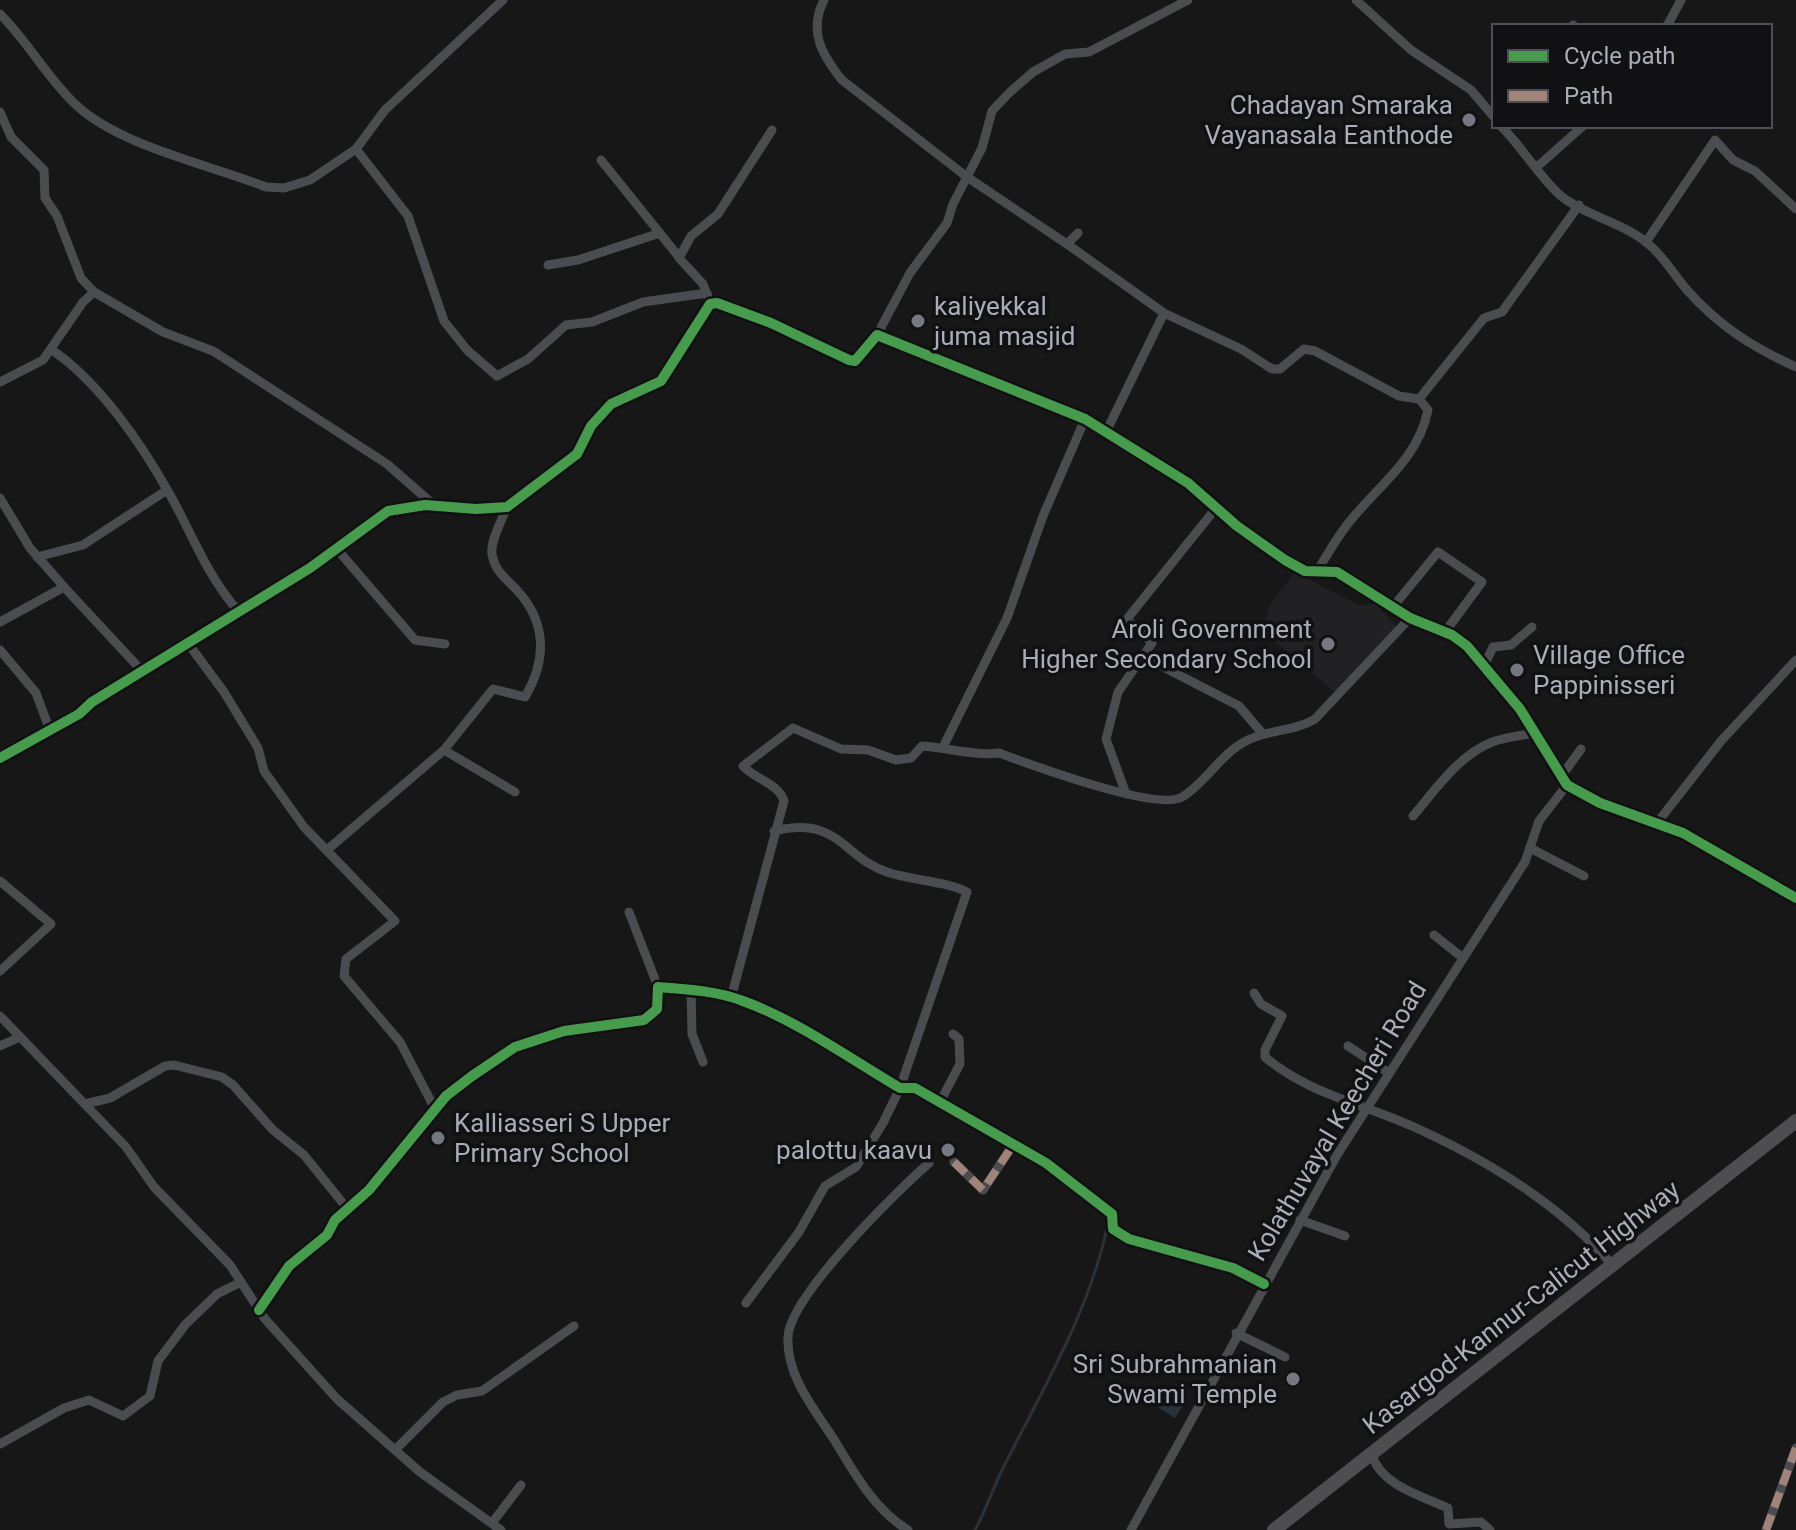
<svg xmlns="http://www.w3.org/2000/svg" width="1796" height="1530" font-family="Roboto,sans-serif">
	<rect width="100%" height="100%" fill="#171717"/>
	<polygon fill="#212123" points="1295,572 1359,605 1376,604 1397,627 1335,692 1263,632 1269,606"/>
	<polygon fill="#2a3239" points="1171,1387 1188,1397 1175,1418 1159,1408"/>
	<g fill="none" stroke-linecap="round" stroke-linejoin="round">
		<path stroke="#2a3239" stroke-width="3" d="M975 1530C986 1510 993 1488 1003 1468 1044 1387 1091 1309 1109 1219"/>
		<g stroke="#4b4c50" stroke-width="9">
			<path d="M824 0C808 31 822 55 842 80L967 177 1067 244"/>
			<polyline points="1356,0 1411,50 1471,90 1494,117"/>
			<path d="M0 14C28 42 46 76 75 104 119 146 208 164 266 187L284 188 310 180 356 149 385 110 503 0"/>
			<polyline points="1573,25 1574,26"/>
			<polyline points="1667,26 1681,0"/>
			<polyline points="0,112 11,137 44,170 45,198 57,216 81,278 94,292"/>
			<path d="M1501 126C1522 147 1541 179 1561 196 1586 216 1622 222 1647 243 1664 256 1673 274 1687 290 1719 326 1752 347 1796 367"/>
			<polyline points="356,149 408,216 444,321 467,350 497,376 528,359 566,325 592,322 643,302 707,293"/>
			<polyline points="601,160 679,257"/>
			<polyline points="1538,166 1583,126"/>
			<polyline points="1078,233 1067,244 1164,313 1107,430"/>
			<polyline points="1646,242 1715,140 1733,160 1755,171 1796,209"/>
			<polyline points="548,265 578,260 660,233"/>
			<polyline points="708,297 703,284 679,258 691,236 718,214 772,130"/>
			<path d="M1164 313 1241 349 1272 369H1280L1304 349 1315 351 1399 396 1419 399 1428 410C1418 459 1380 484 1351 520 1338 535 1328 554 1317 571"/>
			<polyline points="877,335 910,273 947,223 953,204 982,148 992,111 1009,93 1033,72 1065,54 1089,52 1188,0"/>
			<path d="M52 350C99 382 141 443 169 493 193 535 205 572 237 610"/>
			<polyline points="0,382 43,360 83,302 94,292 163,332 213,351 387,464 435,506"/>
			<polyline points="1419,399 1484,318 1502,312 1579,205"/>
			<polyline points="0,498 30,548 64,587"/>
			<path d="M507 507C502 520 490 541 492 554 495 571 505 578 516 589 547 622 547 660 525 697L493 689 444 750 515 792"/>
			<polyline points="336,548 415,640 445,644"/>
			<polyline points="37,557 83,545 167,490"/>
			<polyline points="1392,608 1438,552 1482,582 1445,632"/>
			<polyline points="0,622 64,587 143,672"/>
			<polyline points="187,642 224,692 258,748 264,771 304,827 395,921 346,959 344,976 400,1042 435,1109"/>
			<polyline points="0,650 36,693 49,728"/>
			<polyline points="1144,657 1239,706 1262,733"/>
			<polyline points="1484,666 1493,647 1511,645 1532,627"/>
			<polyline points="943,747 1007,618 1043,516 1085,419"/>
			<polyline points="0,758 79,714 92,702 310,568 388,511 425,505 476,509 507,507 577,454 591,426 611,404 661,381 710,304 717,303 771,323 849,360 855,361 877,335 1085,419 1188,483 1237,526 1285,560 1305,571 1337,572 1410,618 1452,635 1467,646 1520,709 1567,785 1600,803 1683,833 1796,898"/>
			<polyline points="1560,778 1581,749"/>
			<polyline points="1126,794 1106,739 1118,692 1152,643 1127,619 1216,508"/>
			<path d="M1413 816C1436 789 1458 756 1492 742 1506 737 1522 735 1537 733"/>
			<polyline points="1657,823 1721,741 1796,660"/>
			<polyline points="1530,848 1584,876"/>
			<polyline points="327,850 444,750"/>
			<polyline points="0,881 51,924 0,971"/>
			<polyline points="629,912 658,987"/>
			<polyline points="1434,935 1463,958"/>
			<polyline points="691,989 692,1034 703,1062"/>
			<path d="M1254 993 1261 1004 1282 1016 1265 1050V1057C1308 1094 1364 1104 1414 1127 1487 1160 1561 1205 1613 1266"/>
			<path d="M731 998 784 801C778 783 756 780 743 766L793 728 841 749 868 750 896 760 911 758 922 746C949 748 974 756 999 753 1029 764 1157 812 1182 797 1206 783 1220 754 1246 741 1268 729 1294 732 1315 719L1410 618"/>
			<polyline points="0,1016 126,1147 154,1187 230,1265 265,1319 337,1399 420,1472 501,1530"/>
			<polyline points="0,1046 20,1037"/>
			<polyline points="1348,1046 1389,1073"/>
			<polyline points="940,1102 960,1064 959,1039 953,1034"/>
			<polyline points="85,1104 110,1098 165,1066 174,1065 222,1077 233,1085 273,1130 304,1155 346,1207"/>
			<polyline points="954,1162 983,1190 1013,1145"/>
			<polyline points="1300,1220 1345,1236"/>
			<path d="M746 1303 799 1232 825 1186 856 1167 883 1123 900 1088 967 892C942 880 913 881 887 872 842 857 839 815 774 831"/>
			<path d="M259 1310 289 1266 327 1235 335 1220 369 1190 446 1096 472 1076 515 1047 564 1031 644 1020 657 1009 658 987C686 989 717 991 743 1001 798 1021 849 1058 900 1088H915L1046 1163 1112 1214 1113 1229 1129 1239 1233 1268 1264 1284"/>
			<polyline points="1236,1333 1285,1357"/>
			<polyline points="0,1444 64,1408 89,1400 123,1416 150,1396 158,1361 185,1325 217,1294 241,1282"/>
			<polyline points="395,1450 443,1402 457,1395 482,1391 574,1326"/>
			<path d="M1372 1455C1381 1485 1421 1496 1448 1508L1449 1524 1481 1522 1490 1530"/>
			<polyline points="492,1523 521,1485"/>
			<path d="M908 1530C875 1510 854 1473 835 1441 815 1410 786 1376 788 1337 789 1297 897 1191 929 1163"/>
			<polyline points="1131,1530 1337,1155 1525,862 1539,821 1567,785"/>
			<polyline points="1766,1530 1796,1448"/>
		</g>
		<polyline stroke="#4e4e51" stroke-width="14" points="1274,1530 1796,1121"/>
		<g stroke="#a18479" stroke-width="8" stroke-dasharray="16 8" stroke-linecap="butt">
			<polyline points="954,1162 983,1190 1013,1145"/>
			<polyline points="1766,1530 1796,1448"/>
		</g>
		<defs>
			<g id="cycleway">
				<polyline points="0,758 79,714 92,702 310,568 388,511 425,505 476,509 507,507 577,454 591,426 611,404 661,381 710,304 717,303 771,323 849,360 855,361 877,335 1085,419 1188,483 1237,526 1285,560 1305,571 1337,572 1410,618 1452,635 1467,646 1520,709 1567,785 1600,803 1683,833 1796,898"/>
				<path d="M259 1310 289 1266 327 1235 335 1220 369 1190 446 1096 472 1076 515 1047 564 1031 644 1020 657 1009 658 987C686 989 717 991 743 1001 798 1021 849 1058 900 1088H915L1046 1163 1112 1214 1113 1229 1129 1239 1233 1268 1264 1284"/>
			</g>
		</defs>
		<use href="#cycleway" stroke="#111113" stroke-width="15"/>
		<use href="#cycleway" stroke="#469c4c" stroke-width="10"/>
	</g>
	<g fill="#757880" stroke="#111113" stroke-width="3">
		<circle cx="1469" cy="120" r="8"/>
		<circle cx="918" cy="321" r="8"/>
		<circle cx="1328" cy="644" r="8"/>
		<circle cx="1517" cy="670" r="8"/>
		<circle cx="438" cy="1138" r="8"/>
		<circle cx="948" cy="1150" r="8"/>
		<circle cx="1293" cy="1379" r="8"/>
	</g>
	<g text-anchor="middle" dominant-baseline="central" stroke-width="7" stroke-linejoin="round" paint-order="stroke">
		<g font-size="26" fill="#a8adb8" stroke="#111113" text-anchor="end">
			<text x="1453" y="105">Chadayan Smaraka<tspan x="1453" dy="30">Vayanasala Eanthode</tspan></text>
			<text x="934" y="306" text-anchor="start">kaliyekkal<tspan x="934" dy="30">juma masjid</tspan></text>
			<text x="1312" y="629">Aroli Government<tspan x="1312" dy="30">Higher Secondary School</tspan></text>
			<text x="1533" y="655" text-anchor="start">Village Office<tspan x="1533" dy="30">Pappinisseri</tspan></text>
			<text x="454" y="1123" text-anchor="start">Kalliasseri S Upper<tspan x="454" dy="30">Primary School</tspan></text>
			<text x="932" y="1150">palottu kaavu</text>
			<text x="1277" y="1364">Sri Subrahmanian<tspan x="1277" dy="30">Swami Temple</tspan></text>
		</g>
		<g font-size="26" fill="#a8adb8" stroke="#111113">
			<text transform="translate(1337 1121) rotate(-59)">Kolathuvayal Keecheri Road</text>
			<text transform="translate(1521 1307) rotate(-38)">Kasargod-Kannur-Calicut Highway</text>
		</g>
	</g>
	<rect x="1492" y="24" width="280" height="104" fill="#111113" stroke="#4d4f55" stroke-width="2"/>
	<rect x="1508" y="50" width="40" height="12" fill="#469c4c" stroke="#4d4f55" stroke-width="2"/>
	<text x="1564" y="64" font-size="24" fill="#a8adb8">Cycle path</text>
	<rect x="1508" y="90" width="40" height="12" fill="#a18479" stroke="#4d4f55" stroke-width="2"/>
	<text x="1564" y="104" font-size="24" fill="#a8adb8">Path</text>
</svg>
